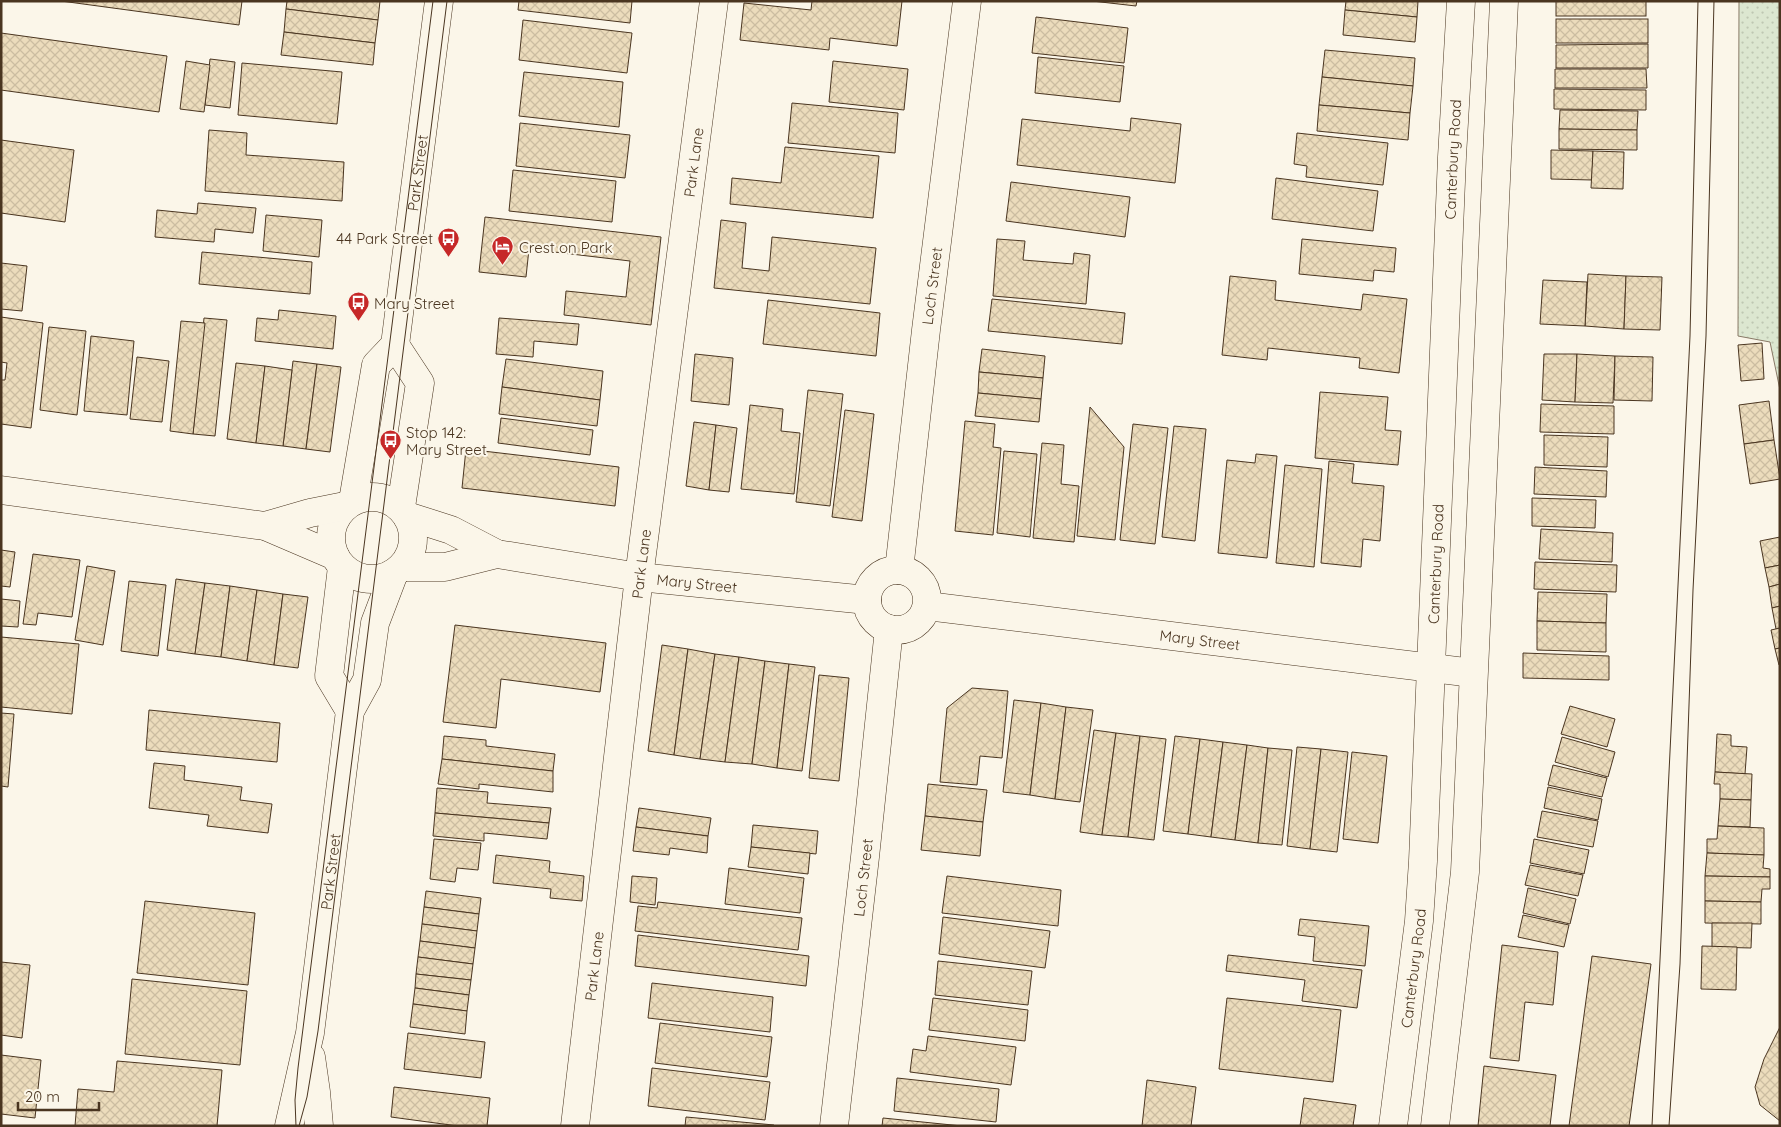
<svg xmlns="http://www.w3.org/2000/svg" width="1781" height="1127" font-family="Quicksand,sans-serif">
	<defs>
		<pattern id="park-dots" width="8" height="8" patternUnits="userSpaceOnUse" patternTransform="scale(1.25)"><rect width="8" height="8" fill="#dce7d0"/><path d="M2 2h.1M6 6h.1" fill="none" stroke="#bec7b2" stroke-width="1.8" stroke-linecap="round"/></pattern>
		<pattern id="building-cross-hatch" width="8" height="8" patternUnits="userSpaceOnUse" patternTransform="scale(1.25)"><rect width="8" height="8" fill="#ecdcbc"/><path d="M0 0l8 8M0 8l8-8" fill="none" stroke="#ccbda1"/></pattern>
	</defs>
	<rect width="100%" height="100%" fill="#fbf6e9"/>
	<polygon fill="url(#park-dots)" stroke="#887966" points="1739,1 1780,1 1780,390 1770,342 1738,336"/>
	<g fill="url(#building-cross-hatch)" stroke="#4a3520">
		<polygon points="61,1 242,1 239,25"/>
		<polygon points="287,1 380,1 378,20 286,9"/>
		<polygon points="519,1 632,1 630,23 518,10"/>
		<polygon points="812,1 902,1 897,46 830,38 829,50 740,40 744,3 811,10"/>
		<polygon points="1092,1 1137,1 1136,6"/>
		<polygon points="1346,1 1418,1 1417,17 1345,10"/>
		<rect x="1556" y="1" width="90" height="15"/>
		<polygon points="286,9 378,20 375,43 284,32"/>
		<polygon points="1345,10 1417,17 1415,42 1343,35"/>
		<polygon points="1036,17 1128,28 1124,63 1032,53"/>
		<rect x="1556" y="19" width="92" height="24"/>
		<polygon points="523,20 632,33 627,73 519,60"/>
		<polygon points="284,32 375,43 373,65 281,55"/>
		<polygon points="1,33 167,56 159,112 1,90"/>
		<polygon points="1648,44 1648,68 1556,68 1556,45"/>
		<polygon points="1325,50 1415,58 1413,86 1322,77"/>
		<polygon points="1038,57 1124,66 1120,102 1035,93"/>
		<polygon points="210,59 235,62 230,108 205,105"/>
		<polygon points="186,61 210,65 204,112 180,109"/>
		<polygon points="833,61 908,69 904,110 829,102"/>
		<polygon points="242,63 342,72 337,124 238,115"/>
		<polygon points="1555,69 1646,69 1647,88 1555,88"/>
		<polygon points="524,72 623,82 619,127 519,116"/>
		<polygon points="1322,77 1413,86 1410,113 1319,105"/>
		<polygon points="1554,89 1646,90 1646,110 1554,109"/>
		<polygon points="792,103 898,113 895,153 788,143"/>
		<polygon points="1319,105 1410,113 1408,140 1317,131"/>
		<polygon points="1560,110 1638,111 1637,130 1559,129"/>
		<polygon points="1131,118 1181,124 1175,183 1017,165 1022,119 1130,131"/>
		<polygon points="520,123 630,135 625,178 516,166"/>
		<polygon points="1559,129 1637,130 1637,150 1559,149"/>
		<polygon points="209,130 247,133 246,155 344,162 342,201 205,191"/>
		<polygon points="1297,133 1388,143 1383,185 1306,177 1307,166 1294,164"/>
		<polygon points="1,140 74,150 65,222 1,213"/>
		<polygon points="785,147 879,156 873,218 730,204 732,178 781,183"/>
		<polygon points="1551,150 1593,151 1592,180 1551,179"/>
		<polygon points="1593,151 1624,152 1623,189 1591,188"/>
		<polygon points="513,170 616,181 612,222 509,211"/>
		<polygon points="1276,178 1378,191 1373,231 1272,219"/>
		<polygon points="1011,182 1130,197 1125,237 1006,221"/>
		<polygon points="198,203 256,208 253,233 215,229 214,242 155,237 157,210 197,214"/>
		<polygon points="266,215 322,220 319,257 263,251"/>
		<polygon points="485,217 661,237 651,325 564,315 566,291 626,297 630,261 529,249 526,277 479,272"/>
		<polygon points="721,220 746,223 742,268 769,271 772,237 876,248 870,304 714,288"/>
		<polygon points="997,239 1025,241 1023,260 1073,264 1074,253 1090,255 1086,304 993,296"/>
		<polygon points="1302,239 1396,248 1394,272 1374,270 1373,281 1299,274"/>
		<polygon points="202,252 312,262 310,294 199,284"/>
		<polygon points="1,263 27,266 22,311 1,309"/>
		<polygon points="1588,274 1626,276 1624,329 1585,326"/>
		<polygon points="1230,276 1276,281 1275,300 1361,310 1363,294 1407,299 1399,373 1359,368 1360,358 1268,348 1267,360 1222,355"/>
		<polygon points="1626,276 1662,277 1660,330 1624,329"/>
		<polygon points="1543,280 1587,282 1585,326 1540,324"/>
		<polygon points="992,299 1125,313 1122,344 988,331"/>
		<polygon points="768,300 880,313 876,356 763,344"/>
		<polygon points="279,310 336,316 333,349 255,341 257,318 278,320"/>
		<polygon points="1,317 43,323 31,428 1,424 1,380 5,380 7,363 1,362"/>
		<polygon points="204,318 227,320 215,436 193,434"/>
		<polygon points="499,318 579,324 577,345 534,341 533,357 496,354"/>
		<polygon points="181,321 205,323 193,434 170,431"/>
		<polygon points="49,327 86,331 77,415 40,410"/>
		<polygon points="91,336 134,341 127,415 84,411"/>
		<polygon points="1762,343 1764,379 1741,381 1738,345"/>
		<polygon points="982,349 1045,356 1043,378 979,372"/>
		<polygon points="695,354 733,358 729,405 691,401"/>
		<polygon points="1544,354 1577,354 1575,402 1542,400"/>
		<polygon points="1577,354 1615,356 1613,403 1575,402"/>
		<polygon points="1615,356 1653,357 1652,401 1614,400"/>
		<polygon points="137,357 169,361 162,422 130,419"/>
		<polygon points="506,359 603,371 600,400 502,387"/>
		<polygon points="293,361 317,364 306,449 283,446"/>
		<polygon points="236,363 265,366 256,443 227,439"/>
		<polygon points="317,364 341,367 330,452 306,449"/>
		<polygon points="265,366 292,370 283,446 256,443"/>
		<polygon points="979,372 1043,378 1041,399 978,393"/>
		<polygon points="502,387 600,400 597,426 499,414"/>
		<polygon points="808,390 843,394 830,506 796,502"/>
		<polygon points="1320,392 1388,397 1385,430 1401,431 1398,465 1315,458"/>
		<polygon points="978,393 1041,399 1039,422 975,416"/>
		<polygon points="1769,401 1774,440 1744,444 1739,405"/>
		<polygon points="1541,404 1614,406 1614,434 1540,432"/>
		<polygon points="750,405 783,409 781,431 800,433 794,494 741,489"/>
		<polygon points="1090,407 1124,447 1115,540 1077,536"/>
		<polygon points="845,410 874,414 862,521 832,517"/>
		<polygon points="501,418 593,430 590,455 498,443"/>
		<polygon points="965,421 995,424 993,447 1001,448 993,535 955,531"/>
		<polygon points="694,422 716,425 709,490 686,486"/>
		<polygon points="1133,424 1168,428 1155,544 1120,540"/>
		<polygon points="716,425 737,428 729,492 709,490"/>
		<polygon points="1174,426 1206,429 1195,541 1162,537"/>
		<polygon points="1544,435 1608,437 1607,467 1544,465"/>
		<polygon points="1774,440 1780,479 1750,484 1744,444"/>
		<polygon points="1042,443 1064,445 1061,484 1079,486 1074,542 1033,538"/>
		<polygon points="466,449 619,467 615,506 462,488"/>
		<polygon points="1004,451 1037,454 1030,537 997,533"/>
		<polygon points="1256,454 1277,456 1267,558 1218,553 1227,460 1255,463"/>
		<polygon points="1329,461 1354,464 1352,483 1384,486 1380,541 1363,539 1361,567 1321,563"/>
		<polygon points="1285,465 1322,469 1314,567 1276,563"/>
		<polygon points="1535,467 1607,471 1606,497 1534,494"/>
		<polygon points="1532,498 1596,500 1595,528 1532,526"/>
		<polygon points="1541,529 1613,533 1612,562 1539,559"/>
		<polygon points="1780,537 1780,565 1765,568 1760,541"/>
		<polygon points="1,550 15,552 10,587 1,586"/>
		<polygon points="33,554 80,560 72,617 38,613 36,625 23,624"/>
		<polygon points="1535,562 1617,565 1616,592 1534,589"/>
		<polygon points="1780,565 1780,584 1769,587 1765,568"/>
		<polygon points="87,566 115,571 103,645 75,640"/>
		<polygon points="176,579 205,583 195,654 167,650"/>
		<polygon points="129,581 166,585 158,656 121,651"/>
		<polygon points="205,583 230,586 221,657 195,654"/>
		<polygon points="1780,584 1780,606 1772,608 1769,587"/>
		<polygon points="230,586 257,590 247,661 221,657"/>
		<polygon points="257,590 283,594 274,665 247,661"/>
		<polygon points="1538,592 1607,594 1606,623 1537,621"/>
		<polygon points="283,594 308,597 298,668 274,665"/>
		<polygon points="1,599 20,601 18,627 1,626"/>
		<polygon points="1780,606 1780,628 1776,629 1772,608"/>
		<polygon points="1537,621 1606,623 1606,652 1537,650"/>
		<polygon points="455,625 606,643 600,692 501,679 496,728 443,722"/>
		<polygon points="1780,628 1780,648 1775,649 1771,630"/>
		<polygon points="1,637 79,644 72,714 1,707"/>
		<polygon points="662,645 688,649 674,755 648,751"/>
		<polygon points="1780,648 1780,665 1779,665 1775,649"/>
		<polygon points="688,649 715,654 700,759 674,755"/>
		<polygon points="1523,653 1609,656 1609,680 1523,678"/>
		<polygon points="715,654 739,657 725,762 700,759"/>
		<polygon points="739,657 765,661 752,764 725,762"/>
		<polygon points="765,661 789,664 777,768 752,764"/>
		<polygon points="789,664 815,667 802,771 777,768"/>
		<polygon points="819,675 849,678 839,781 809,778"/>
		<polygon points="972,688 1008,691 1002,758 980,756 977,785 940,782 947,708"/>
		<polygon points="1014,700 1041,703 1030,795 1003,792"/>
		<polygon points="1041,703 1066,707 1055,799 1030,795"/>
		<polygon points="1570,706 1615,719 1607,747 1561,734"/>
		<polygon points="1066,707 1093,710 1080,802 1055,799"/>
		<polygon points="149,710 280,723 277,762 146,750"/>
		<polygon points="1,713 14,714 8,787 1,786"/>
		<polygon points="1094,730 1116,733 1102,835 1080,832"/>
		<polygon points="1116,733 1140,736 1128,837 1102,835"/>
		<polygon points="1717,734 1731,735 1731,746 1747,747 1745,774 1715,772"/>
		<polygon points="444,736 486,740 486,746 555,754 553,771 442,759"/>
		<polygon points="1140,736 1166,739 1154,840 1128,837"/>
		<polygon points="1175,736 1200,739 1188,834 1163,831"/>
		<polygon points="1562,737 1615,752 1608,777 1555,762"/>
		<polygon points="1200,739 1223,742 1211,837 1188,834"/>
		<polygon points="1223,742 1247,745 1235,840 1211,837"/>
		<polygon points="1247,745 1268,748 1258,843 1235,840"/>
		<polygon points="1297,747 1321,749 1310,849 1287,846"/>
		<polygon points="1268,748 1292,750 1282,845 1258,843"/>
		<polygon points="1321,749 1348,752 1337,852 1310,849"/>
		<polygon points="1352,752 1387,756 1378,843 1343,839"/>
		<polygon points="442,759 553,771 553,792 479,784 479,789 438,784"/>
		<polygon points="154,763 185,766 184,780 242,787 240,800 272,804 268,833 207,826 209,815 149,808"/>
		<polygon points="1553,765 1607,778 1602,797 1548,785"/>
		<polygon points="1715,772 1752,774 1751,800 1720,799 1720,784 1714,784"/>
		<polygon points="928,784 987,790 983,822 925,816"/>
		<polygon points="1548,787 1602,799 1598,820 1544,808"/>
		<polygon points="437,788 488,792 487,803 551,808 549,823 435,813"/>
		<polygon points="1720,799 1751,800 1750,827 1718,826"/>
		<polygon points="639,808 711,818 708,836 636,827"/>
		<polygon points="1542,811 1598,821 1593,847 1537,837"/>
		<polygon points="435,813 549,823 547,839 484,833 484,841 433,836"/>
		<polygon points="925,816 983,822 980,856 921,850"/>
		<polygon points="753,825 818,831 816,854 751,847"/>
		<polygon points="1718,826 1764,828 1764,855 1707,853 1707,839 1717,839"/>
		<polygon points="636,827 708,836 707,853 670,848 669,855 633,851"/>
		<polygon points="434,839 481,843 478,870 457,868 455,882 430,879"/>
		<polygon points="1534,839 1589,850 1584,874 1530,863"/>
		<polygon points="751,847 810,853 808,874 748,867"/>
		<polygon points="1707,853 1764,855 1763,868 1770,869 1770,877 1705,876"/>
		<polygon points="496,855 550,861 549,872 584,876 582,901 550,898 551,889 493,883"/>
		<polygon points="1530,865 1583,875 1578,896 1525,885"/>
		<polygon points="729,868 804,878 800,913 725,904"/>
		<polygon points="632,876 657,878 655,905 630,902"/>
		<polygon points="947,876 1061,890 1058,926 942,913"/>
		<polygon points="1705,876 1770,877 1770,889 1762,889 1761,902 1705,901"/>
		<polygon points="1528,888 1576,899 1570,924 1523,913"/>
		<polygon points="426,891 481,898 479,914 424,907"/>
		<polygon points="145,901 255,913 248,985 137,973"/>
		<polygon points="1705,901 1761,902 1761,924 1705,923"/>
		<polygon points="658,902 802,918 798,950 635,931 638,906 657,908"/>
		<polygon points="424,907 479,914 477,931 422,924"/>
		<polygon points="1523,915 1569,925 1564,947 1518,937"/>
		<polygon points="943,917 1050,931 1045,968 939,954"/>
		<polygon points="1300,919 1369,926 1365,966 1313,961 1315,937 1298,935"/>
		<polygon points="1712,923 1752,923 1751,948 1712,947"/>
		<polygon points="422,924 477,931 475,948 420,941"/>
		<polygon points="638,935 809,956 806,986 635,966"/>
		<polygon points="420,941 475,948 473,964 418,957"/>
		<polygon points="1502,945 1558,952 1553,1005 1525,1002 1519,1061 1490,1058"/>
		<polygon points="1702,946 1737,947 1736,990 1701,989"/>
		<polygon points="1228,955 1362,970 1357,1008 1302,1001 1305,980 1226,971"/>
		<polygon points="1592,956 1651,964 1629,1126 1569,1126"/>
		<polygon points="418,957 473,964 471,980 416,974"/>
		<polygon points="938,961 1032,971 1028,1005 935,995"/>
		<polygon points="1,962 30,965 22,1038 1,1035"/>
		<polygon points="416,974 471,980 469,995 415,988"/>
		<polygon points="132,979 247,991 240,1065 125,1054"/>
		<polygon points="652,983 773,997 770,1032 648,1018"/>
		<polygon points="415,988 469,995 467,1011 413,1004"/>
		<polygon points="933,998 1028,1010 1025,1041 929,1030"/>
		<polygon points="1227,998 1341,1010 1333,1082 1219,1069"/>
		<polygon points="413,1004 467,1011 465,1034 410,1027"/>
		<polygon points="660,1023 772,1037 767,1077 655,1063"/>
		<polygon points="1780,1027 1780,1121 1760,1105 1755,1087 1764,1059"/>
		<polygon points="408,1033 485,1042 481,1078 404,1069"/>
		<polygon points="928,1036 1016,1047 1011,1085 910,1072 913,1049 926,1051"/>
		<polygon points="1,1055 41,1060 35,1118 1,1114"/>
		<polygon points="117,1061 222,1070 217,1126 75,1126 78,1089 114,1092"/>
		<polygon points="1484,1066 1556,1075 1550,1126 1478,1126"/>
		<polygon points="652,1068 770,1082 765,1120 648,1106"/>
		<polygon points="897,1078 999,1089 996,1122 894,1111"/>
		<polygon points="1147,1080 1196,1087 1191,1126 1142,1126"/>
		<polygon points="394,1087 490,1098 487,1126 458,1126 391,1117"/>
		<polygon points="1304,1098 1356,1105 1353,1126 1300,1126"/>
		<polygon points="686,1117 774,1125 774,1126 685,1126"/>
		<polygon points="883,1118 962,1126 882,1126"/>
	</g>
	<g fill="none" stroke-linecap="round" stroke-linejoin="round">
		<defs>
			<g id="minor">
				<polyline points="395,345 420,383 401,507"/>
				<polyline points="1,490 265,526 335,556"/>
				<circle cx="372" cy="538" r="41"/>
				<path id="s1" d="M353 501 376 365 395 345 439 1"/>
				<path id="s2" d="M407 516 451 530 497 554 639 577 867 600"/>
				<polyline points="265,526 310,513 345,506"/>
				<polyline points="342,567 329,676 350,711"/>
				<polyline points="403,567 445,567 497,554"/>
				<path id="s3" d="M899 570 926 330 967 1"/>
				<circle cx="897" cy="600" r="30"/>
				<path id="s4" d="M927 606 1473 673"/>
				<polyline points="311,1057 316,1092 319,1126"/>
				<path id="s5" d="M289 1126 310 1033 350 711 367 680 375 623 394 573"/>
				<path id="s6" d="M575 1126 639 577 714 1"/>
				<path id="s7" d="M834 1126 865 857 889 629"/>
			</g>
			<g id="major">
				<path id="s8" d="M1393 1126 1419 921 1423 861 1452 157 1461 1"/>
				<polyline points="1435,1126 1465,872 1504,1"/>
			</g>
		</defs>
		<use href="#minor" stroke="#4a3520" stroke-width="29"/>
		<use href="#major" stroke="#4a3520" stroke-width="29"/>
		<use href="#minor" stroke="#fbf6e9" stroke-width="28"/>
		<use href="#major" stroke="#fbf6e9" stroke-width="28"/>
		<g stroke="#4a3520" stroke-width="1">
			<polyline points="296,1126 295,1100 298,1068 433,1"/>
			<polyline points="299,1126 307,1097 318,1031 447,1"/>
			<polyline points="1652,1126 1690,336 1698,1"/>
			<polyline points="1669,1126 1680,964 1693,590 1706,336 1714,1"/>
		</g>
	</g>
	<defs>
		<symbol id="bus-pin" viewBox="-11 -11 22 30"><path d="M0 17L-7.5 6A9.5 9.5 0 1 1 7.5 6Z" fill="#c62828" stroke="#fbf6e9"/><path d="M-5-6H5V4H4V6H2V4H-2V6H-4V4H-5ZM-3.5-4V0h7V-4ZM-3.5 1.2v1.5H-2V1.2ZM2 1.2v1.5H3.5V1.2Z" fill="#fff"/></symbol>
		<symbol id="hotel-pin" viewBox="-11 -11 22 30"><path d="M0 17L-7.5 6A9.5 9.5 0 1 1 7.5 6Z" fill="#c62828" stroke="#fbf6e9"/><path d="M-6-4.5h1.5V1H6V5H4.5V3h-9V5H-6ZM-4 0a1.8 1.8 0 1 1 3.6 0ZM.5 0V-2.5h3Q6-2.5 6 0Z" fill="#fff"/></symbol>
	</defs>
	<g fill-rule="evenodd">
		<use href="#bus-pin" x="436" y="226" width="25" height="34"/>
		<use href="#hotel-pin" x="490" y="234" width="25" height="34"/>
		<use href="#bus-pin" x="346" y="290" width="25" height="34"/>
		<use href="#bus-pin" x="378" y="428" width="25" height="34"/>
	</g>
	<g text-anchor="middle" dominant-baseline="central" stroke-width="4" stroke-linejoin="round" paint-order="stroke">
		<g font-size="15" fill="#4a3520" stroke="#fbf6e9">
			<text stroke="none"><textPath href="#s8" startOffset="969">Canterbury Road</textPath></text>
			<text stroke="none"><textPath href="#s6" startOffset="971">Park Lane</textPath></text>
			<text stroke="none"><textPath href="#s1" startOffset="339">Park Street</textPath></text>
			<text stroke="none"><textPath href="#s3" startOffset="286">Loch Street</textPath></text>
			<text stroke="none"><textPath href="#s6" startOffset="566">Park Lane</textPath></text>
			<text stroke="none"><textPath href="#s8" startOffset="564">Canterbury Road</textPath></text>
			<text stroke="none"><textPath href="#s2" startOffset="300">Mary Street</textPath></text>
			<text stroke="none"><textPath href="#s4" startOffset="275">Mary Street</textPath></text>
			<text stroke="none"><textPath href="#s5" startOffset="258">Park Street</textPath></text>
			<text stroke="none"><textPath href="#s7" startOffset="250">Loch Street</textPath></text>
			<text stroke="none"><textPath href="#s6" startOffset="161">Park Lane</textPath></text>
			<text stroke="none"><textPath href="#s8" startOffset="159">Canterbury Road</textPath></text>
		</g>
		<g font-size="15" fill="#4a3520" stroke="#fbf6e9" text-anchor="start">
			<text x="433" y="238" text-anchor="end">44 Park Street</text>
			<text x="519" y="247">Crest on Park</text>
			<text x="374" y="303">Mary Street</text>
			<text x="406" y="432">Stop 142:<tspan x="406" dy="17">Mary Street</tspan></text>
		</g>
	</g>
	<rect width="1781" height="1127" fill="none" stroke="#4a3520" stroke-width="5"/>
	<path d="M18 1102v8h81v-8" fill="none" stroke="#4a3520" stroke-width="2.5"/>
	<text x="25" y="1102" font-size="15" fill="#4a3520" stroke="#fbf6e9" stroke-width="4" paint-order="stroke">20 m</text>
</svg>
